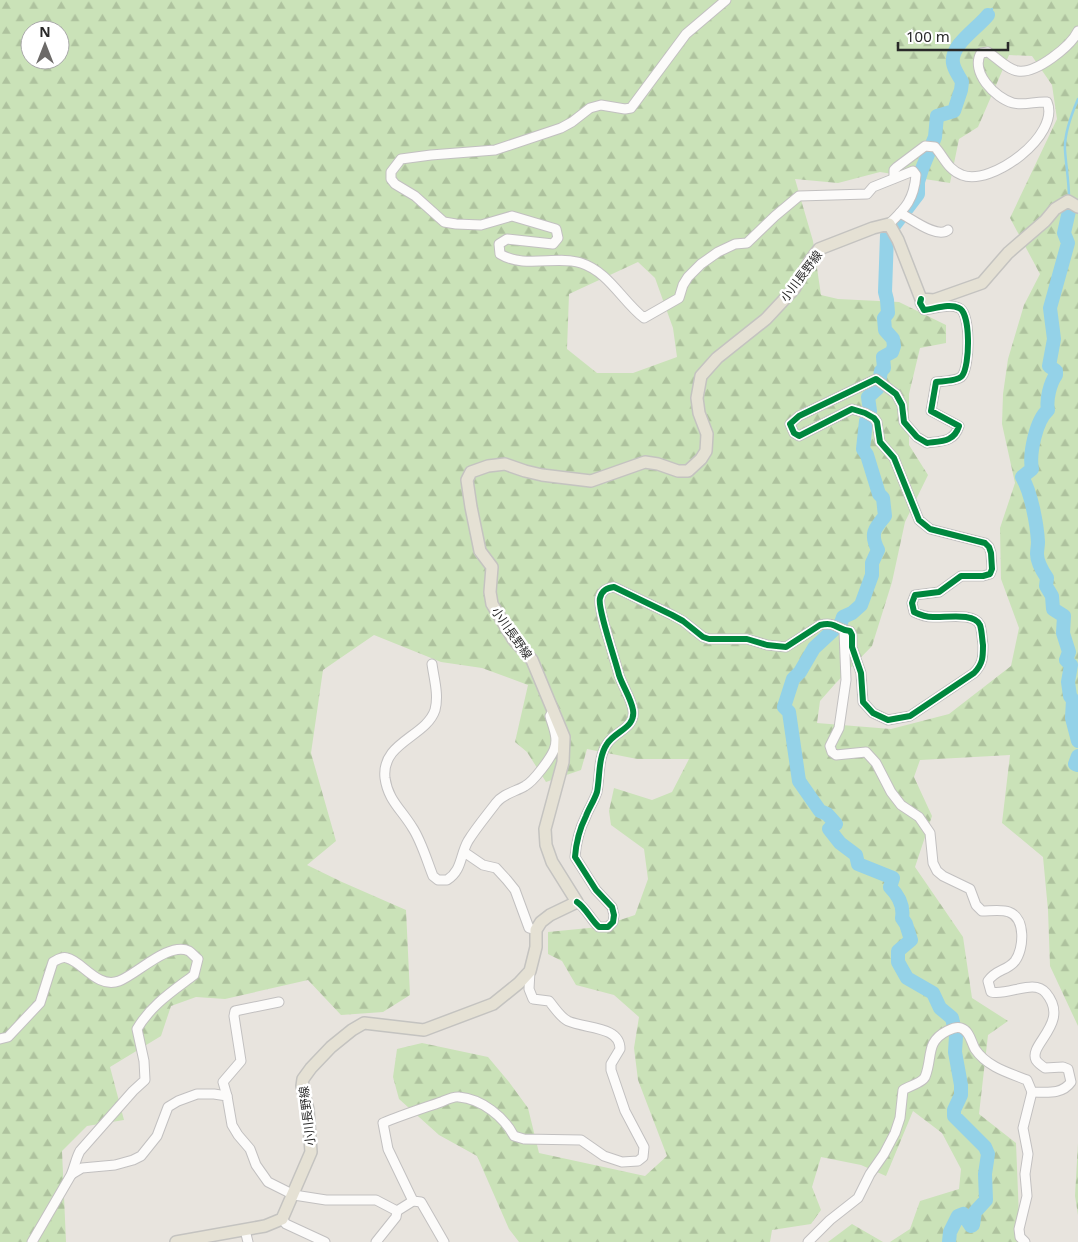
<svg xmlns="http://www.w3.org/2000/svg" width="1078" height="1242" font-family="'Noto Sans','Noto Sans JP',sans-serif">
	<defs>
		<pattern id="forest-firs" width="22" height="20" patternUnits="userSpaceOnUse" patternTransform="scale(1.25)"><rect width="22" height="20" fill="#cae2b8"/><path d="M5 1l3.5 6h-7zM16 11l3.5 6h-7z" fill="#aec29e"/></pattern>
	</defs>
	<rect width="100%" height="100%" fill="#e8e4de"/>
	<g fill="url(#forest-firs)" fill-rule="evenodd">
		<path d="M0 0H1078V1026L1050 966 1048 910 1043 857 1002 823 1010 755 920 760 914 777 932 816 915 867 963 937 972 998 1008 1021 988 1035 979 1114 1016 1143 1020 1242H890L910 1229 920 1201 959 1189 961 1169 942 1133 913 1111 886 1176 861 1165 821 1157 812 1187 821 1210 811 1224 772 1230 770 1242H519L509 1229 477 1156 439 1135 399 1099 393 1077 397 1049 422 1043 488 1057 509 1082 528 1108 539 1153 645 1176 667 1156 638 1080 634 1048 639 1017 614 995 576 985 562 961 548 954V932L599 927 635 915 648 879 644 849 611 825 609 811 614 788 652 800 672 792 689 759H637L587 749 581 770 546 782 527 752 515 742 528 685 482 668 441 662 374 635 323 670 311 753 336 841 307 865 342 882 406 910 410 995 383 1012 341 1015 308 980 225 999 196 997 171 1006 161 1036 110 1067 124 1120 87 1126 62 1151 66 1242H0ZM30 30H60V60H30ZM1009 55 1032 56 1052 85 1057 119 1010 218 1040 274 1024 305 1008 359 1003 394 1002 424 1015 483 1000 528 1001 579 1019 628 1011 666 949 714 891 729 817 723 820 701 835 684 872 646 892 582 905 522 928 475 909 445V394L920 348 946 343V325L899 302 838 299 821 295 813 241 795 179 838 183 880 172 950 183 959 139 978 127ZM638 262 655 278 673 328 677 357 633 373H597L567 349 569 294Z"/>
		<polygon points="1078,1143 1078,1215 1075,1196"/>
		<polygon points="852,1224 883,1242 828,1242"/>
	</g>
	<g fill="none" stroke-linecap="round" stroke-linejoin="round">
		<g stroke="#94d2e8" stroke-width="2.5">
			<polyline points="988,15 992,9"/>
			<path d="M1069 198C1069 182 1066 166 1065 150 1064 135 1072 113 1078 99"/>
		</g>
		<g stroke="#94d2e8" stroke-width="14">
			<path d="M1069 211 1064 233 1068 243 1050 308 1054 339 1049 366 1056 371V375C1050 383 1046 400 1048 410 1036 420 1029 454 1032 469L1022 477C1031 492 1037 524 1038 542 1038 546 1037 550 1037 554 1037 561 1043 572 1047 578L1046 586 1052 596 1053 609 1064 616 1063 633 1069 652 1066 660 1071 665 1068 682 1070 696 1073 700 1072 718 1078 741"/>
			<polyline points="1078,756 1075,764 1078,765"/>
			<path d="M949 1242 950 1232 958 1216 963 1214 971 1226 973 1225 975 1212 986 1200 985 1174 988 1154 985 1147 954 1116V1110L961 1095V1085L955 1052 956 1036 952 1018 940 1008 933 993 907 978 898 962V951L911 940 906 924 902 918C904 906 899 896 890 887L893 878 858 864 856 855 840 843 829 829 836 824 827 814 820 811 799 781 789 712 784 707 793 679 800 672 814 648 841 623 843 617 852 613 861 605 872 575V563L878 550C870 534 874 529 885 516L883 498 879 494 867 455 863 449 866 421 870 411 868 397 878 388 881 371 884 368 883 357 892 352 894 346 893 339 885 330 884 318 888 313 887 300 885 292 887 235 918 194V182L922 169 935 137 937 116 954 111 961 90 962 82C959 76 954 70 953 63 950 45 978 28 988 15"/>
		</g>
		<defs>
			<g id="minor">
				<path d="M726 0 686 34 631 108 625 109 601 105 590 108 572 122 561 128 495 150 431 155 401 159 391 172V179L395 184 415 196 444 222 456 224 481 225 512 216 556 229 558 238 553 244 507 239 499 244 500 254C524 269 558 255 581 263 609 272 622 301 644 318L679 298 683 285 688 277 701 264 718 252 735 244 747 243 775 216 799 196 867 194 873 187 913 171 916 175C914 199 906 208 889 224"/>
				<path d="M894 178V170L897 167 925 146 935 147C944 157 948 170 962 175 991 187 1061 135 1047 102 1036 101 1024 106 1013 103 995 98 970 72 981 53L988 52C997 58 1008 70 1018 71 1036 74 1071 46 1078 31"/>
				<path d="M900 213C912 219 937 239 948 230"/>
				<path d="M432 664C434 679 439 695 435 710 426 737 381 742 385 778 388 800 401 809 412 827 421 840 427 861 433 876L438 880H447C462 871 460 855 468 841 476 828 487 815 496 803 504 793 515 792 525 786 534 781 550 759 554 750 559 739 553 727 550 716L553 711"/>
				<polyline points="464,852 483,865 496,868 507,880 515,890 529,928 536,930"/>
				<path d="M577 902C586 908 591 920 599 927H608L613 922 614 915 612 907 596 890 575 857C576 843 579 830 586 816 589 808 594 801 597 792 600 777 598 757 607 744 615 731 636 728 633 710 631 698 623 687 619 675 616 662 597 607 600 598 602 590 607 588 614 587L672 615 683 621 703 637 709 639H747L767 645 786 647 820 625C836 621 837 630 850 631L852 635V647L861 673 863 702 873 713 888 720 910 716 974 673C983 664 983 657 983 645 982 639 982 631 980 625 974 612 945 618 933 617 926 617 920 615 914 612L912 603 915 595 939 592 961 576H983L990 574 992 569 991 553 989 547 985 543 930 529 919 520 894 458 880 442 877 422 874 418 865 413 852 409 799 436 794 433 790 424 799 416 876 379 896 394 902 405 904 422 917 437 927 443C942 441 954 442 959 426L931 411 936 382C943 381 958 381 962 376 970 366 971 313 959 308 949 303 935 309 924 310L920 303 921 299"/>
				<path d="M0 1039 8 1037 40 1003 53 962C57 960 62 956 67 958 82 961 97 989 119 981 136 975 169 941 189 951 192 953 195 957 198 959L194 975C173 991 151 1005 137 1029L144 1061 145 1080 133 1091 80 1151C76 1158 75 1166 71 1175L32 1242"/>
				<polyline points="227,1096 223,1082 241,1061 234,1016 235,1011 279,1002"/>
				<polyline points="72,1174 82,1168 115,1165 133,1160 141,1156 157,1136 168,1107 178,1101 197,1094 214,1094 227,1096 232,1125 238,1135 250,1149 256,1165 268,1182 294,1195 326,1200 376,1200 397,1211 413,1201 421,1202 444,1242"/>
				<path d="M413 1201 388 1149 383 1123C402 1115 421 1109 441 1102 446 1100 454 1096 459 1097 482 1099 504 1117 514 1136L524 1139 581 1140 604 1156 622 1162 638 1161 643 1157 644 1147 625 1111 611 1070V1064L620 1049C620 1026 586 1029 568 1021 560 1017 555 1008 549 1001L533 999 529 989 530 971"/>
				<polyline points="282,1219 286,1224 325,1242"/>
				<polyline points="245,1230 248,1242"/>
				<polyline points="376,1242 396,1217 397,1211"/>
				<path d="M808 1242 830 1220 858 1198 870 1174 884 1154 895 1133 900 1118 903 1090C909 1086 922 1083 925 1077 933 1058 925 1042 947 1031 951 1029 956 1026 961 1028 970 1031 971 1042 975 1049 987 1067 1009 1073 1027 1080L1032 1092C1046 1092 1062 1095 1071 1082L1068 1069 1063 1067 1045 1068C1042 1066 1038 1063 1036 1060 1028 1044 1071 1023 1046 993 1034 978 1009 996 991 992L988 981C996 969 1007 971 1015 961 1024 949 1026 918 1009 912 1002 909 990 911 982 911L976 905 970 889 943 876 937 871 933 863 930 833 919 817 901 805 891 792 876 763 866 752 836 755 832 752 830 746 839 728 846 680 844 631"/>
				<polyline points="1025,1242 1020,1237 1019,1229 1027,1196 1025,1174 1028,1154 1023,1128 1032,1092"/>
			</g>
			<polyline id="major" points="176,1242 265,1226 282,1219 311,1152 308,1110 302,1086 303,1079 311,1068 331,1047 352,1030 364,1023 424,1030 493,1004 519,983 530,971 536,947 536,930 541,922 550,915 577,902 552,862 546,845 545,829 563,762 564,737 532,660 513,639 492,604 490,592 492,567 480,551 471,507 467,480 471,472 488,466 505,464 525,471 542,475 591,481 645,462 658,464 678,471 688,471 701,459 706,451 707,434 699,413 697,398 701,376 717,358 766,319 794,289 810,261 819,249 873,228 889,224 898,240 921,299 934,300 982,283 1008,253 1045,221 1055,209 1068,201 1078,207"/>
		</defs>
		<use href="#minor" stroke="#c2c0c0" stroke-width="11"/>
		<use href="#major" stroke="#c4c3c0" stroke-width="14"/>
		<use href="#minor" stroke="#fcfbfa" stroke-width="9"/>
		<use href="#major" stroke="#e5e1d4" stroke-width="11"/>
		<defs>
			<path id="cycleway" d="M577 902C586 908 591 920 599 927H608L613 922 614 915 612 907 596 890 575 857C576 843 579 830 586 816 589 808 594 801 597 792 600 777 598 757 607 744 615 731 636 728 633 710 631 698 623 687 619 675 616 662 597 607 600 598 602 590 607 588 614 587L672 615 683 621 703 637 709 639H747L767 645 786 647 820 625C836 621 837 630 850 631L852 635V647L861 673 863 702 873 713 888 720 910 716 974 673C983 664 983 657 983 645 982 639 982 631 980 625 974 612 945 618 933 617 926 617 920 615 914 612L912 603 915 595 939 592 961 576H983L990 574 992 569 991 553 989 547 985 543 930 529 919 520 894 458 880 442 877 422 874 418 865 413 852 409 799 436 794 433 790 424 799 416 876 379 896 394 902 405 904 422 917 437 927 443C942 441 954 442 959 426L931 411 936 382C943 381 958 381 962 376 970 366 971 313 959 308 949 303 935 309 924 310L920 303 921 299"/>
		</defs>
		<use href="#cycleway" stroke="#fff" stroke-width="9"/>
		<use href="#cycleway" stroke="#00873e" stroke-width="6"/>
	</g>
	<g text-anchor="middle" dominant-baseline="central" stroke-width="5" stroke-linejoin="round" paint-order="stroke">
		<g font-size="12" fill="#292929" stroke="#fff">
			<text transform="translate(801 276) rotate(-53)">小川長野線</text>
			<text transform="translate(512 633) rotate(55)">小川長野線</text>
			<text transform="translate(307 1116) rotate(-97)">小川長野線</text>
		</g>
	</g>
	<g transform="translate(45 45)"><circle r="24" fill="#ffffff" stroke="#a9a9a9"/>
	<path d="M0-4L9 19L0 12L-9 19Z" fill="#6c6a68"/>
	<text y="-8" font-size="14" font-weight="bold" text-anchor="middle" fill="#292929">N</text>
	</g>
	<path d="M898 42v8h110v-8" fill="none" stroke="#292929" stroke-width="2.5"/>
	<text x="906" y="42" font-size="15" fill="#292929" stroke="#ffffff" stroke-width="4" paint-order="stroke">100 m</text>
</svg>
